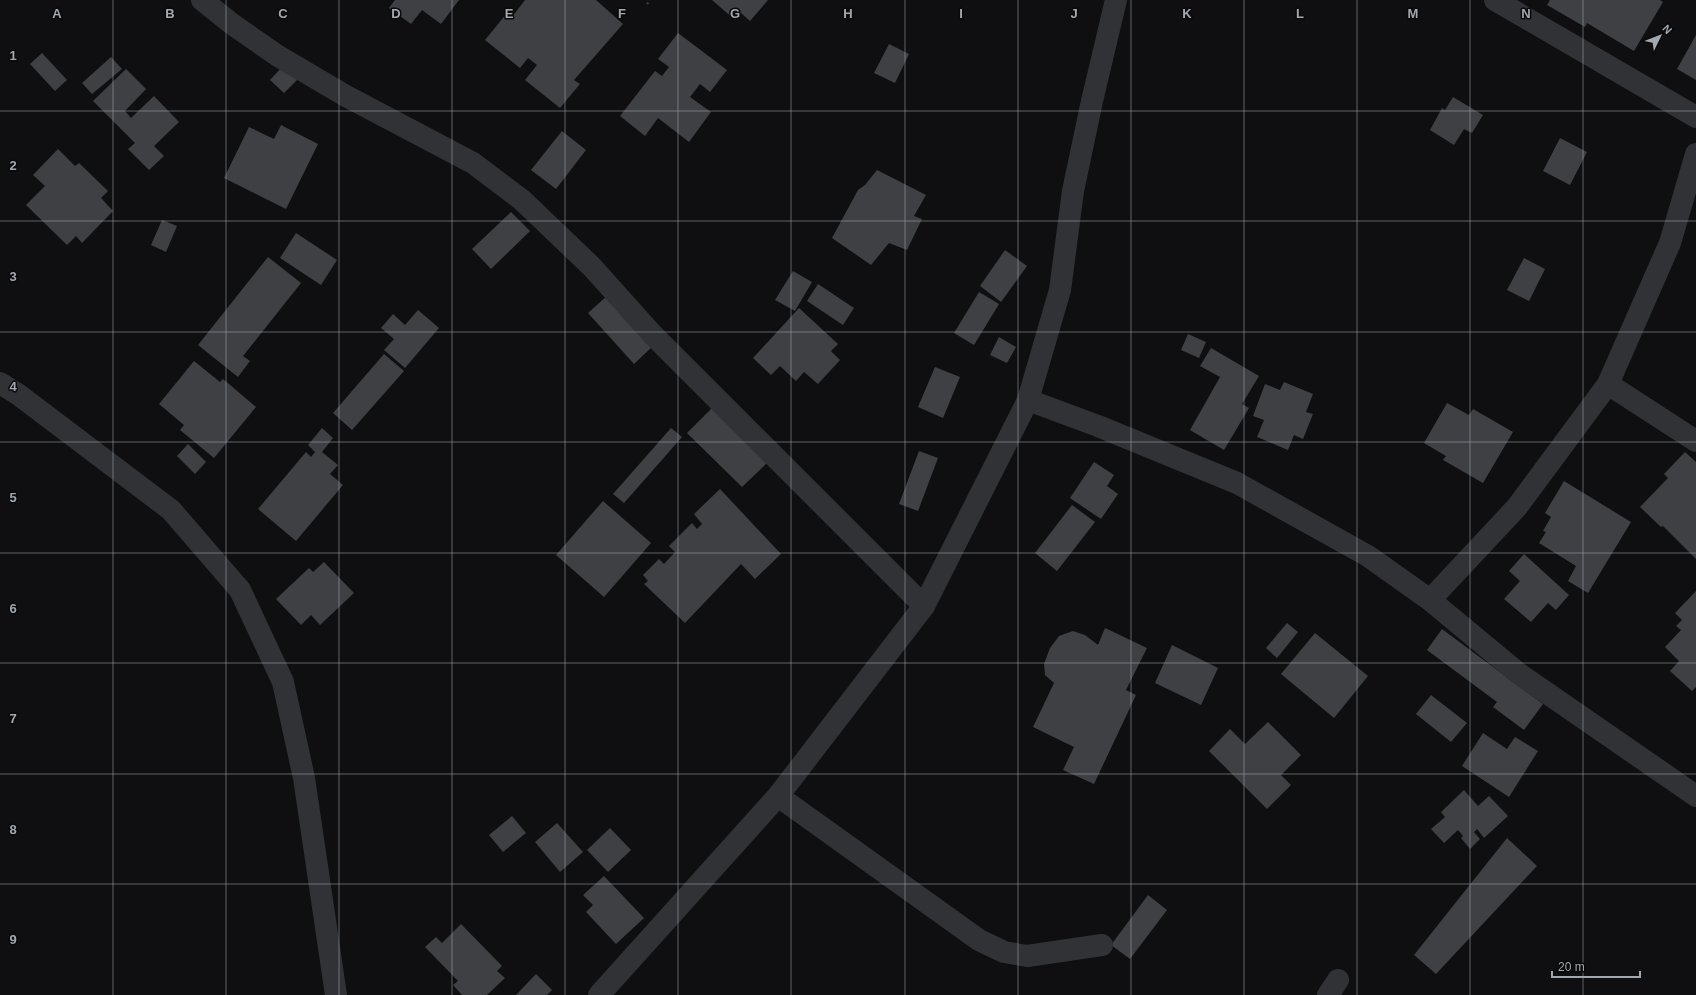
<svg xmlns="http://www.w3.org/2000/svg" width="1696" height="995" font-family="Helvetica,sans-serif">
	<rect width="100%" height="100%" fill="#0f0f11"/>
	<g fill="#3e4043">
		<polygon points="395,0 459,0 441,24 422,10 411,24 389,8"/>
		<polygon points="525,0 596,0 623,24 574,80 580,84 560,108 525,80 537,65 528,58 520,68 485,40 507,13 512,17"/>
		<polygon points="712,0 768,0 750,21 741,13 735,20"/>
		<polygon points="1550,0 1660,0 1663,2 1634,51 1587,23 1585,27 1547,5"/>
		<polygon points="678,33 727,70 710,92 700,84 690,97 711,112 689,142 658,118 645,136 620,116 655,71 662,76 669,67 658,59"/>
		<polygon points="1696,35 1696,80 1677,69"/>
		<polygon points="889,44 909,54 895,83 874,73"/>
		<polygon points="42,53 67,80 55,91 30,64"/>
		<polygon points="111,57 122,69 92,94 82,83"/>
		<polygon points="283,66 298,79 284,93 270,80"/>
		<polygon points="126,69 146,89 125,111 131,118 154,96 179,122 154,146 164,156 149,170 128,149 135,143 93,101"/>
		<polygon points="1453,97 1483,115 1472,133 1464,129 1454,145 1430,130 1442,108 1445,110"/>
		<polygon points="281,125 318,144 286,209 224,178 249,127 274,139"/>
		<polygon points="562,131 586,150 556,189 531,170"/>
		<polygon points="1560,138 1587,152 1570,185 1543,171"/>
		<polygon points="58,149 75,166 79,163 108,191 101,198 113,211 82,243 76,236 67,245 26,205 45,186 33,175"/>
		<polygon points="877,170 926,195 914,216 922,219 907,250 889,243 871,265 832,238 858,190 865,185"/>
		<polygon points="511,212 530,231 491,269 472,249"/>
		<polygon points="162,220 177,226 166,252 151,245"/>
		<polygon points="296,233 337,260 321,285 280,258"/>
		<polygon points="1005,250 1027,266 1001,302 980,286"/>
		<polygon points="268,257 301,283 243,356 250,361 238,377 198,345"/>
		<polygon points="1524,258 1545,269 1529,301 1507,290"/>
		<polygon points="793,271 812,282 795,311 775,300"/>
		<polygon points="818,284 854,308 843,325 807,301"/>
		<polygon points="979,292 999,304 974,345 954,333"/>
		<polygon points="608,295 653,346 634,364 588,313"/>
		<polygon points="799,308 838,344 831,351 840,360 818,384 804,372 796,381 780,366 771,375 753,358"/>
		<polygon points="418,310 439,328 405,368 384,350 394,339 381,328 393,314 405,325"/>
		<polygon points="1188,334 1206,342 1199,358 1181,350"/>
		<polygon points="999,337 1016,347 1007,363 990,355"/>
		<polygon points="1211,348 1259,376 1242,404 1249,408 1224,450 1190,430 1220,377 1200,366"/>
		<polygon points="384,354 404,371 352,430 333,413"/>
		<polygon points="194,361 220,382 223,379 256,407 214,458 180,430 184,425 159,404"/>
		<polygon points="935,367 960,377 943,418 918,407"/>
		<polygon points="1284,382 1313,394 1306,412 1313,414 1303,439 1294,435 1288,450 1257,437 1264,420 1253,416 1265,384 1280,390"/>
		<polygon points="1447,403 1469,415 1473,409 1513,432 1483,483 1443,460 1446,456 1424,443"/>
		<polygon points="712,408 767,463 742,487 687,433"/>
		<polygon points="322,428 333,438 322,452 338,465 330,474 343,485 296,541 258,509 306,452 311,457 315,452 308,445"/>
		<polygon points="671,428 682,437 624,503 613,494"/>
		<polygon points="188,444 206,462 195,474 177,456"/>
		<polygon points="919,451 938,458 918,511 899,504"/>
		<polygon points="1685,452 1696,462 1696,559 1663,526 1661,527 1640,507 1668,478 1664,474"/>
		<polygon points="1094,462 1114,475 1107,486 1118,494 1101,519 1070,498"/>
		<polygon points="1564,481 1631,522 1588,593 1568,581 1576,566 1539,543 1546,532 1543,531 1551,517 1545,513"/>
		<polygon points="720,489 781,554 755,579 741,564 685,623 644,584 648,581 643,575 659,559 664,564 675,552 669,546 692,523 697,529 702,524 694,514"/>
		<polygon points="603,501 651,543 604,597 556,555"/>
		<polygon points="1072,505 1095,522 1057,571 1035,553"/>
		<polygon points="1524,554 1569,595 1556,610 1548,603 1531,622 1504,599 1520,581 1509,571"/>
		<polygon points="324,562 354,593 320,625 311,615 301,625 276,599 309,568 313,572"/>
		<polygon points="1696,591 1696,687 1692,691 1670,671 1679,661 1665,647 1681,630 1676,626 1682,620 1675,613"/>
		<polygon points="1287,623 1298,632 1277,658 1266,648"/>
		<polygon points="1105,628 1147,648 1126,690 1136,695 1094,784 1063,770 1074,747 1033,727 1054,683 1045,675 1044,664 1050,648 1059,636 1073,631 1085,635 1098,645"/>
		<polygon points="1442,629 1543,704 1524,730 1493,707 1497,702 1427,650"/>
		<polygon points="1315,633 1368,676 1334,718 1281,674"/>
		<polygon points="1172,645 1218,668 1201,705 1155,683"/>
		<polygon points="1431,695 1467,723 1451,742 1416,714"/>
		<polygon points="1268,722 1301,755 1281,775 1291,785 1267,809 1209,751 1230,729 1245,744"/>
		<polygon points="1483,733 1507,749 1515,737 1538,751 1509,797 1462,766"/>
		<polygon points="1464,790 1478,806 1489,796 1508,816 1484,838 1477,829 1474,832 1480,839 1470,849 1461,838 1463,836 1458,830 1444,843 1431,829 1445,817 1441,812"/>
		<polygon points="512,816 526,833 503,852 489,835"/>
		<polygon points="557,823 583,852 560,872 535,842"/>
		<polygon points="610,828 631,850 608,872 587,850"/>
		<polygon points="1507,838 1537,866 1436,974 1414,955"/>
		<polygon points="604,876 644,918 616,944 586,912 593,905 583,895"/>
		<polygon points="1148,895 1167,910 1130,959 1111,945"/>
		<polygon points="461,924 502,966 497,971 505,978 487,995 462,995 453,985 458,981 425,947 436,937 442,943"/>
		<polygon points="536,974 552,990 547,995 516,995"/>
	</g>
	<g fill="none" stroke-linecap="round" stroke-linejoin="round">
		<polyline stroke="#37393c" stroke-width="2.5" stroke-dasharray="2 3" stroke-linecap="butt" points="647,4 650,0"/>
		<g stroke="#313235" stroke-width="22">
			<polyline points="202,0 232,24 278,56 346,96 473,163 522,200 592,267 653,335 924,606"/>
			<polyline points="1495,0 1696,117"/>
			<polyline points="0,383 19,395 171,510 240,590 283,682 304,778 336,995"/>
			<polyline points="1608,384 1696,441"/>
			<polyline points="1028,400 1098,426 1237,483 1368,556 1430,600 1518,673 1696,796"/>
			<polyline points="1430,600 1517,507 1608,384 1670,243 1696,154"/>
			<polyline points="778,796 979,940 1004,952 1027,956 1102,945"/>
			<polyline points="599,995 778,796 924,606 1028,400 1060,290 1073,191 1092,101 1116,0"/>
			<polyline points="1328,995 1338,980"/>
		</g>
	</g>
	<path fill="none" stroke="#a2a7b0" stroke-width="1" stroke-opacity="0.55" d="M113 0V995M226 0V995M339 0V995M452 0V995M565 0V995M678 0V995M791 0V995M905 0V995M1018 0V995M1131 0V995M1244 0V995M1357 0V995M1470 0V995M1583 0V995M0 111H1696M0 221H1696M0 332H1696M0 442H1696M0 553H1696M0 663H1696M0 774H1696M0 884H1696"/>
	<g font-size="13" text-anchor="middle" font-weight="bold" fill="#a2a7b0" stroke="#0a0a0b" stroke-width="3" stroke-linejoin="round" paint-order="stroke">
		<text x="57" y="18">A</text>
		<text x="170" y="18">B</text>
		<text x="283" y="18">C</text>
		<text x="396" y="18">D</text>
		<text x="509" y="18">E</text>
		<text x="622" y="18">F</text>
		<text x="735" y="18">G</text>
		<text x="848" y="18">H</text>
		<text x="961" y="18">I</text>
		<text x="1074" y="18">J</text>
		<text x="1187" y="18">K</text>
		<text x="1300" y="18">L</text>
		<text x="1413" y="18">M</text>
		<text x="1526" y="18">N</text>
		<text x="13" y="60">1</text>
		<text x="13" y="170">2</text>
		<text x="13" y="281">3</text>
		<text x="13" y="391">4</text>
		<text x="13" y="502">5</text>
		<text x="13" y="613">6</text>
		<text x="13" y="723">7</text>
		<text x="13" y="834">8</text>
		<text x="13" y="944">9</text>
	</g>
	<g transform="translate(1660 36) rotate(47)" stroke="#0a0a0b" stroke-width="3" paint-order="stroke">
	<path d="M0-3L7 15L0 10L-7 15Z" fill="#a2a7b0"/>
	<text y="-6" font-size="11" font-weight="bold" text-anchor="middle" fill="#a2a7b0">N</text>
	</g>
	<path d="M1552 971v6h88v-6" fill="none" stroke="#a2a7b0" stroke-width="2"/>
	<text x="1558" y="971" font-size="12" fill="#a2a7b0" stroke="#0a0a0b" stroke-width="3" paint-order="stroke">20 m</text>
</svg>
